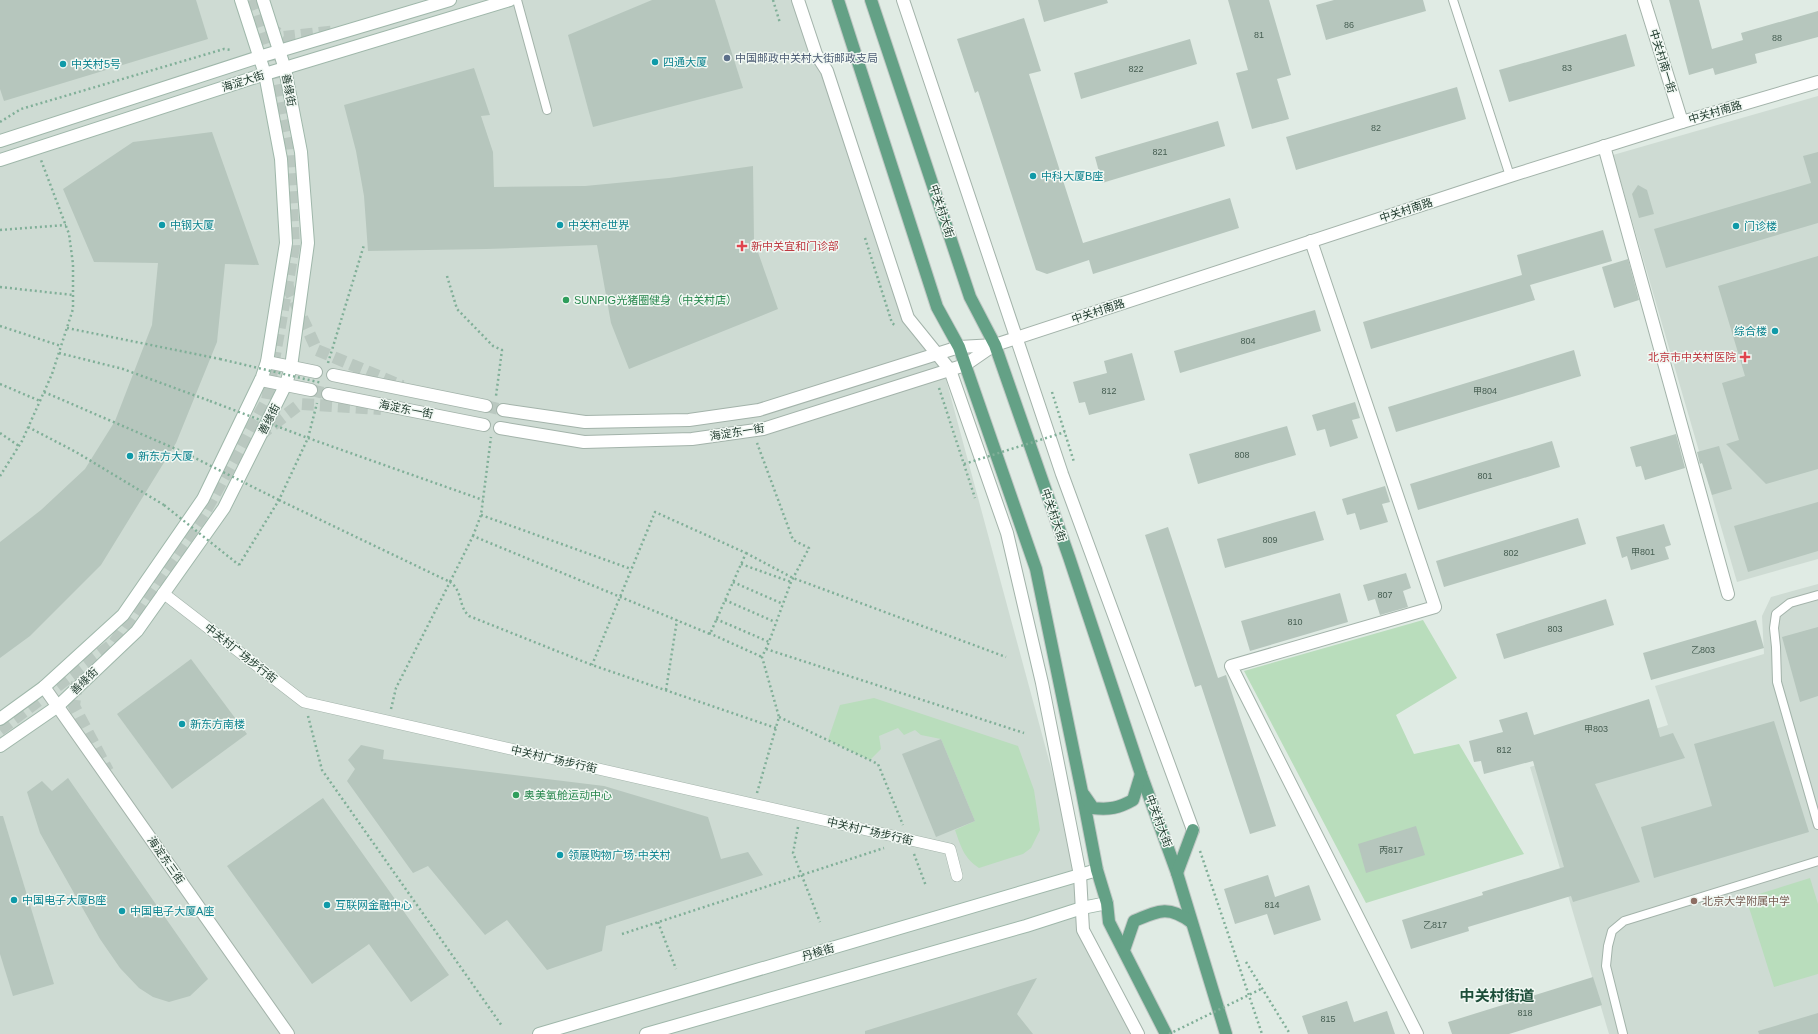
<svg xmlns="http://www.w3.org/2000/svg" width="1818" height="1034" font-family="Helvetica,'Noto Sans SC',sans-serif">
	<rect width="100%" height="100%" fill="#e0ebe4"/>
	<g fill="#cedbd3">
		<polygon points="0,0 799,0 908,318 944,372 1080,875 1083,930 1137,1034 0,1034"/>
		<polygon points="1818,96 1818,559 1737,582 1613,155"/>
		<polygon points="1818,584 1818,1034 1609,1034 1530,767 1668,725 1655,686 1764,654 1762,616 1771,597"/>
	</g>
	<g fill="#b9ddbc">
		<polygon points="1423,620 1457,678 1396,715 1414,754 1459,744 1524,854 1366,903 1244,671"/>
		<path d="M874 698 1018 746 1034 790 1040 830 1031 848 1023 854 979 868C964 858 961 847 955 830L975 821 941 739 921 735 915 730 904 735 898 728 879 736 881 749 870 760 828 740 840 705Z"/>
		<polygon points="1810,878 1818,904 1818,974 1774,987 1746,898"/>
	</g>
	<g fill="#b6c6bd">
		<polygon points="0,0 196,0 208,39 4,101 0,89"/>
		<polygon points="652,0 715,0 743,88 593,127 568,35"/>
		<polygon points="1038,0 1107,0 1108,3 1044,22"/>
		<polygon points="1228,0 1269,0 1291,75 1277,79 1289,119 1252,129 1236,73 1248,70"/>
		<polygon points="1334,0 1423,0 1426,11 1326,40 1316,5"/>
		<polygon points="1669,0 1699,0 1712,49 1743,40 1741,33 1818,11 1818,37 1755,54 1757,63 1715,75 1713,68 1689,75"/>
		<polygon points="1024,18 1041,71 1029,74 1083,243 1230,198 1239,228 1093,274 1089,260 1047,274 1036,270 978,91 975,93 957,39"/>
		<polygon points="1626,34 1635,66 1509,102 1499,70"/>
		<polygon points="1190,39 1197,64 1081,99 1074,73"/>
		<polygon points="474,68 490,115 481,116 493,152 494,187 585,186 669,178 753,166 754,241 778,309 629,369 611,323 597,245 486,249 368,251 364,196 356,151 344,105"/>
		<polygon points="1457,87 1466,119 1296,170 1286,137"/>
		<polygon points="1218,121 1225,146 1102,183 1095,157"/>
		<polygon points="212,132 259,265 225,264 217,342 176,443 101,565 30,636 0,658 0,542 41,510 85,469 115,421 152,325 158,263 94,262 63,189 133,142"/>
		<polygon points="1818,152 1818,223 1666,268 1654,229 1811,183 1803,156"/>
		<polygon points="1638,185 1647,190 1654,214 1639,218 1632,194"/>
		<polygon points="1603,230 1612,261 1530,285 1535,300 1371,349 1363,322 1522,275 1517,255"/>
		<polygon points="1818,256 1818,469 1766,484 1726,444 1739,440 1722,383 1745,376 1718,286"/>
		<polygon points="1628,259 1639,300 1614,308 1602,267"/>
		<polygon points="1315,310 1321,331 1180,373 1174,351"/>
		<polygon points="1574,350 1581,376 1396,432 1388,407"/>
		<polygon points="1132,353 1145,400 1089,415 1085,402 1079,403 1073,382 1107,373 1104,361"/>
		<polygon points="1355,402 1360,418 1352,420 1358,438 1330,447 1325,429 1317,431 1312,415"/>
		<polygon points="1287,426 1296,455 1198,484 1189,454"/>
		<polygon points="1676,434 1685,468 1645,480 1641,466 1636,467 1630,447"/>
		<polygon points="1552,441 1560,467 1418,510 1410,484"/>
		<polygon points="1719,446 1732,489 1712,495 1702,463 1700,464 1697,452"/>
		<polygon points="1385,486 1390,502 1382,504 1388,522 1360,530 1355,513 1347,515 1342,499"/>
		<polygon points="1818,502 1818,551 1748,572 1734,526"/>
		<polygon points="1315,511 1324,540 1225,568 1217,539"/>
		<polygon points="1578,518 1586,544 1444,587 1436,561"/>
		<polygon points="1664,524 1671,545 1665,547 1669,559 1631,570 1627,556 1622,558 1616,537"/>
		<polygon points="1168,527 1218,678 1226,675 1276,826 1250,834 1201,685 1195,687 1145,535"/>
		<polygon points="1406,573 1411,588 1403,591 1408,607 1380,615 1375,599 1368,601 1363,585"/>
		<polygon points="1340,593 1348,622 1250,651 1241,621"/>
		<polygon points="1606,599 1614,625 1504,659 1496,634"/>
		<polygon points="1756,620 1764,648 1651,680 1643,653"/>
		<polygon points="1818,627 1818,696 1800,702 1782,637"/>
		<polygon points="191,659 247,734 172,789 117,714"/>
		<polygon points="1649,699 1660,737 1673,733 1685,758 1595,784 1640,882 1573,902 1571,896 1468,927 1469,931 1411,949 1402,920 1483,895 1482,892 1564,867 1533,761 1484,774 1481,761 1474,762 1469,741 1503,732 1499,720 1527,712 1534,735"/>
		<polygon points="1774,721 1809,832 1654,878 1641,827 1712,806 1694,744"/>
		<polygon points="941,739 975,821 936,837 902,754"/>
		<polygon points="361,745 384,750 383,759 604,786 708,817 721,859 748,852 763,875 606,926 602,951 547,970 507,920 485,935 428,866 413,873 347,781 355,769 348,760"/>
		<polygon points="68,778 208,979 190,996 169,1002 153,997 139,988 120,968 100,939 40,833 27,792 42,781 52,791"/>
		<polygon points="323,798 449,975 411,1002 369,944 312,984 227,866"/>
		<polygon points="0,816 3,816 54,984 13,996 0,954"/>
		<polygon points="1416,826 1425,855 1366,873 1358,844"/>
		<polygon points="1268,875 1275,897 1309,885 1321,920 1274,935 1267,914 1235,924 1224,889"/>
		<polygon points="1593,977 1602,1005 1509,1034 1452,1034 1448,1022"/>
		<polygon points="1037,978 1017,1014 1033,1034 865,1034 865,1031"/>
		<polygon points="1347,1001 1354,1022 1387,1011 1395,1034 1308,1034 1302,1016"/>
		<polygon points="1818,1013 1818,1034 1759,1034 1758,1031"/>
	</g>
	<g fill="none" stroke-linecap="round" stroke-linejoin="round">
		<g stroke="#bac8c0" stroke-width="12" stroke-dasharray="12 6" stroke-linecap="butt">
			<polyline points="311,390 328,394"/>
			<polyline points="486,406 503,410"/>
		</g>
		<g stroke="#bac8c0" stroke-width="12" stroke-dasharray="12 6" stroke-linecap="butt">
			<polyline points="268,27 284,37 336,31"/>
			<polyline points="287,285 317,350 402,386"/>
			<polyline points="259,436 300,404 381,409"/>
			<polyline points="77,682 74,706 108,771"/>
			<polyline points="0,730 114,643 205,512 267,400 294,247 289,147 271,61 251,0"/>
		</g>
		<defs>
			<g id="service">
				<polyline points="517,0 547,110"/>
				<polyline points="1453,0 1510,176"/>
				<polyline points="1818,595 1790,603 1776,614 1774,628 1776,647 1777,682 1818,825"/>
				<polyline points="1623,1034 1606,966 1608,946 1612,931 1624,921 1818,861"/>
			</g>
			<polyline id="pedestrian" points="163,593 304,702 950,849 957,876"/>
			<g id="minor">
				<polyline points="1644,0 1682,122"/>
				<polyline points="1604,146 1728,594"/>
				<polyline points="1311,241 1435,607 1231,666 1417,1034"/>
				<polyline points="267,362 316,372"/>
				<polyline points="261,380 311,390"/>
				<polyline points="44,687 288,1034"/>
			</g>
			<g id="tertiary">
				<polyline points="798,0 816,54 827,71 908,318 950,370 1007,533 1042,683 1070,824 1080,875 1083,930 1138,1034"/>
				<polyline points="903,0 1062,474 1193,830"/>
				<polyline points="333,375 486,406"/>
				<polyline points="328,394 484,425"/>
				<polyline points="503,410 585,422 689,420 759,410 959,347 995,345 1510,176 1682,122 1818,82"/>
				<polyline points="500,428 584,442 692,439 763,429 965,365 994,345"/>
			</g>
			<g id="secondary">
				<polyline points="0,141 259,57 450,0"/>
				<polyline points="0,160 265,74 510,0"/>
				<polyline points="0,719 44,687 123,615 203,499 262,377 267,362 286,243 281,159 265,74 241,0"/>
				<polyline points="0,746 58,706 137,631 224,508 286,384 291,367 308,243 301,152 285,69 263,0"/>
				<polyline points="539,1034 1097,870"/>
				<polyline points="646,1034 1026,926 1082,908 1107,903"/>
			</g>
			<g id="primary">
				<polyline points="838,0 937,307 959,347 1036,569 1082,792 1097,870 1107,903 1109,922 1166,1034"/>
				<polyline points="871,0 970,297 995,345 1069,557 1141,774 1177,873 1226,1034"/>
				<path d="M1084 795 1093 808C1109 810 1119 808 1133 800L1141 774"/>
				<polyline points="1177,873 1193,830"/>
				<path d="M1124 950 1134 921C1158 911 1168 905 1191 922"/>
			</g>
		</defs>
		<use href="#service" stroke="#a3b3aa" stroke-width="10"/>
		<use href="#pedestrian" stroke="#a3b3aa" stroke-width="12"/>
		<use href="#minor" stroke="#a3b3aa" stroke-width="14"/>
		<use href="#tertiary" stroke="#a3b3aa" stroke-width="14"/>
		<use href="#secondary" stroke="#9fb7aa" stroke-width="14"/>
		<use href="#primary" stroke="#c1c8c5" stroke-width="14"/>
		<g stroke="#80af98" stroke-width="2.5" stroke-dasharray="2 3" stroke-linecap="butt">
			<polyline points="773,0 780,23"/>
			<polyline points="0,122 21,109 224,49 232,50"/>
			<polyline points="0,230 66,225"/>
			<polyline points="865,238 892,323 896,326"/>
			<polyline points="447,276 457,309 493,346 502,350 496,396"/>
			<polyline points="0,287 73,295"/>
			<polyline points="0,326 61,346"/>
			<polyline points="67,328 220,359"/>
			<polyline points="59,353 123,369 210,401"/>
			<polyline points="328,363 364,245"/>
			<polyline points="0,384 40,401"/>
			<polyline points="939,388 975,498"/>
			<polyline points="44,392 183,452"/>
			<polyline points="1052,392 1074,462"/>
			<polyline points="28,427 76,452 164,505"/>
			<polyline points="0,433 19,446"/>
			<polyline points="308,438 483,500"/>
			<polyline points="0,476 22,441 44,392 52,374 73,309 73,264 69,234 41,160"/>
			<polyline points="279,500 450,582 473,536 710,634 746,553 655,512 592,665"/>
			<polyline points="481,515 631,569"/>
			<polyline points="473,536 481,515 491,437"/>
			<polyline points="746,553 793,578 1006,657"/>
			<polyline points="741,564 791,582"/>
			<polyline points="239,565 279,500 308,438 317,403"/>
			<polyline points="733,582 783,604"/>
			<polyline points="725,600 775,622"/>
			<polyline points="716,619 769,642"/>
			<polyline points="709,633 762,657"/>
			<polyline points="766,649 1024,733"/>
			<polyline points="666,690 677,620"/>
			<path d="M391 709 396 688 450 582C463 591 458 606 469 616L592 665 776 728"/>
			<polyline points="308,716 322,770 502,1026"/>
			<polyline points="779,717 878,764 903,825"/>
			<polyline points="757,793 779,717 762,657 769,642 791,582 809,548 793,540 757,443"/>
			<polyline points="798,827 793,853 820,922"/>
			<polyline points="1200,851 1262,1034"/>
			<polyline points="914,854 926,886"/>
			<polyline points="658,922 676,969"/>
			<polyline points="622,934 884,848"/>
			<polyline points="1246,962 1290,1034"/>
		</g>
		<use href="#service" stroke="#fff" stroke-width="8"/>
		<use href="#pedestrian" stroke="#fff" stroke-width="11"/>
		<use href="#minor" stroke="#fff" stroke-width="12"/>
		<use href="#tertiary" stroke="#fff" stroke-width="12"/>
		<use href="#secondary" stroke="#fff" stroke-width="12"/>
		<use href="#primary" stroke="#64a186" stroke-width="12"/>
		<g stroke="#80af98" stroke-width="2.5" stroke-dasharray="2 3" stroke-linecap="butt">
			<polyline points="220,359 322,383"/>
			<polyline points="210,401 308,438"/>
			<polyline points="183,452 279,500"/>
			<polyline points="964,464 1065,432"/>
			<polyline points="164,505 239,565"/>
			<polyline points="1169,1034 1261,989"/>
		</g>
	</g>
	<circle fill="#5c6f8a" stroke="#f1f8f3" stroke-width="1.5" cx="727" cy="58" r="4"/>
	<g fill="#0f9aa8" stroke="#f1f8f3" stroke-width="1.5">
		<circle cx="655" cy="62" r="4"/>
		<circle cx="63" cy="64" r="4"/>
		<circle cx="1033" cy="176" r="4"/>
		<circle cx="162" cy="225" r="4"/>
		<circle cx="560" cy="225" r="4"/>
		<circle cx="1736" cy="226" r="4"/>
		<circle cx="1775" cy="331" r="4"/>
		<circle cx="130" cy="456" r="4"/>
		<circle cx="182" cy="724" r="4"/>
		<circle cx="560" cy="855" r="4"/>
		<circle cx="14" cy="900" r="4"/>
		<circle cx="327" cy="905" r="4"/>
		<circle cx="122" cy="911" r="4"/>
	</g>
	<g fill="#e0444e" stroke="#f1f8f3" stroke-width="1.5">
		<path d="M740 240h4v4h4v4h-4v4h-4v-4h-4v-4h4z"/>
		<path d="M1743 351h4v4h4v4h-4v4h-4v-4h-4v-4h4z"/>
	</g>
	<g fill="#2e9e5b" stroke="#f1f8f3" stroke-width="1.5">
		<circle cx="566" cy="300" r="4"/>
		<circle cx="516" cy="795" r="4"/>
	</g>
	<circle fill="#8d6e63" stroke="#f1f8f3" stroke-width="1.5" cx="1694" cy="901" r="4"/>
	<g text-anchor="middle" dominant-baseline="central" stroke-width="3" stroke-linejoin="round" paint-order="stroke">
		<g font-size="9" fill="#465e52">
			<text x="1349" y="25">86</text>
			<text x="1259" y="35">81</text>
			<text x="1777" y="38">88</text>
			<text x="1567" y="68">83</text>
			<text x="1136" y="69">822</text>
			<text x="1376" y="128">82</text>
			<text x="1160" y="152">821</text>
			<text x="1248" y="341">804</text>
			<text x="1109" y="391">812</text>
			<text x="1485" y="391">甲804</text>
			<text x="1242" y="455">808</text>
			<text x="1485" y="476">801</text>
			<text x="1270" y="540">809</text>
			<text x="1643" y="552">甲801</text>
			<text x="1511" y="553">802</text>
			<text x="1385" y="595">807</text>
			<text x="1295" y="622">810</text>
			<text x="1555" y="629">803</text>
			<text x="1703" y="650">乙803</text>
			<text x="1596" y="729">甲803</text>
			<text x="1504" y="750">812</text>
			<text x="1391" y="850">丙817</text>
			<text x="1272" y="905">814</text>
			<text x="1435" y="925">乙817</text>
			<text x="1525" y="1013">818</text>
			<text x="1328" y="1019">815</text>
		</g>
		<g font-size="11" fill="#4e5e75" stroke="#f1f8f3" text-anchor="start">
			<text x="735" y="58">中国邮政中关村大街邮政支局</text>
		</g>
		<g font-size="11" fill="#213c2f" stroke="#f1f8f3">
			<text transform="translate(1663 61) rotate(73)">中关村南一街</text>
			<text transform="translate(243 81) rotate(-18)">海淀大街</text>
			<text transform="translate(289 90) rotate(79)">善缘街</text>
			<text transform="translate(1715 112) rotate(-16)">中关村南路</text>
			<text transform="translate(1406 210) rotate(-18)">中关村南路</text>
			<text transform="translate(942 211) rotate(72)">中关村大街</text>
			<text transform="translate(1098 311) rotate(-18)">中关村南路</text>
			<text transform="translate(406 409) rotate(11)">海淀东一街</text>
			<text transform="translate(269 419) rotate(-63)">善缘街</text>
			<text transform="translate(737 432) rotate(-9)">海淀东一街</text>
			<text transform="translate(1054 515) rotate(71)">中关村大街</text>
			<text transform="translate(241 653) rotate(38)">中关村广场步行街</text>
			<text transform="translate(84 681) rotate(-44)">善缘街</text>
			<text transform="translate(554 759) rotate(13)">中关村广场步行街</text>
			<text transform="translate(1159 821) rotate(70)">中关村大街</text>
			<text transform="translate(870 831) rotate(13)">中关村广场步行街</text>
			<text transform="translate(166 860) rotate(55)">海淀东三街</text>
			<text transform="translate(818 952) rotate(-16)">丹棱街</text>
		</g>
		<g font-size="11" fill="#0d838f" stroke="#f1f8f3" text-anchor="start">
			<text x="663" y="62">四通大厦</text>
			<text x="71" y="64">中关村5号</text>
			<text x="1041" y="176">中科大厦B座</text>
			<text x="170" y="225">中钢大厦</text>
			<text x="568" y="225">中关村e世界</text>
			<text x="1744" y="226">门诊楼</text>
			<text x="1767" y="331" text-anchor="end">综合楼</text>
			<text x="138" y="456">新东方大厦</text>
			<text x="190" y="724">新东方南楼</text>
			<text x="568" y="855">领展购物广场·中关村</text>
			<text x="22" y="900">中国电子大厦B座</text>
			<text x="335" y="905">互联网金融中心</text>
			<text x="130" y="911">中国电子大厦A座</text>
		</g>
		<g font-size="11" fill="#be3a42" stroke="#f1f8f3" text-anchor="start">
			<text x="751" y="246">新中关宜和门诊部</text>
			<text x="1736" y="357" text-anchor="end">北京市中关村医院</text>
		</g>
		<g font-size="11" fill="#27864d" stroke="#f1f8f3" text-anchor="start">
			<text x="574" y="300">SUNPIG光猪圈健身（中关村店）</text>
			<text x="524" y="795">奥美氧舱运动中心</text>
		</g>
		<g font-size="11" fill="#785e54" stroke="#f1f8f3" text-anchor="start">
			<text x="1702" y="901">北京大学附属中学</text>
		</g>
		<g font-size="15" font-weight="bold" fill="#1d4e39" stroke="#f1f8f3">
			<text x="1497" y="995">中关村街道</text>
		</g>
	</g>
</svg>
